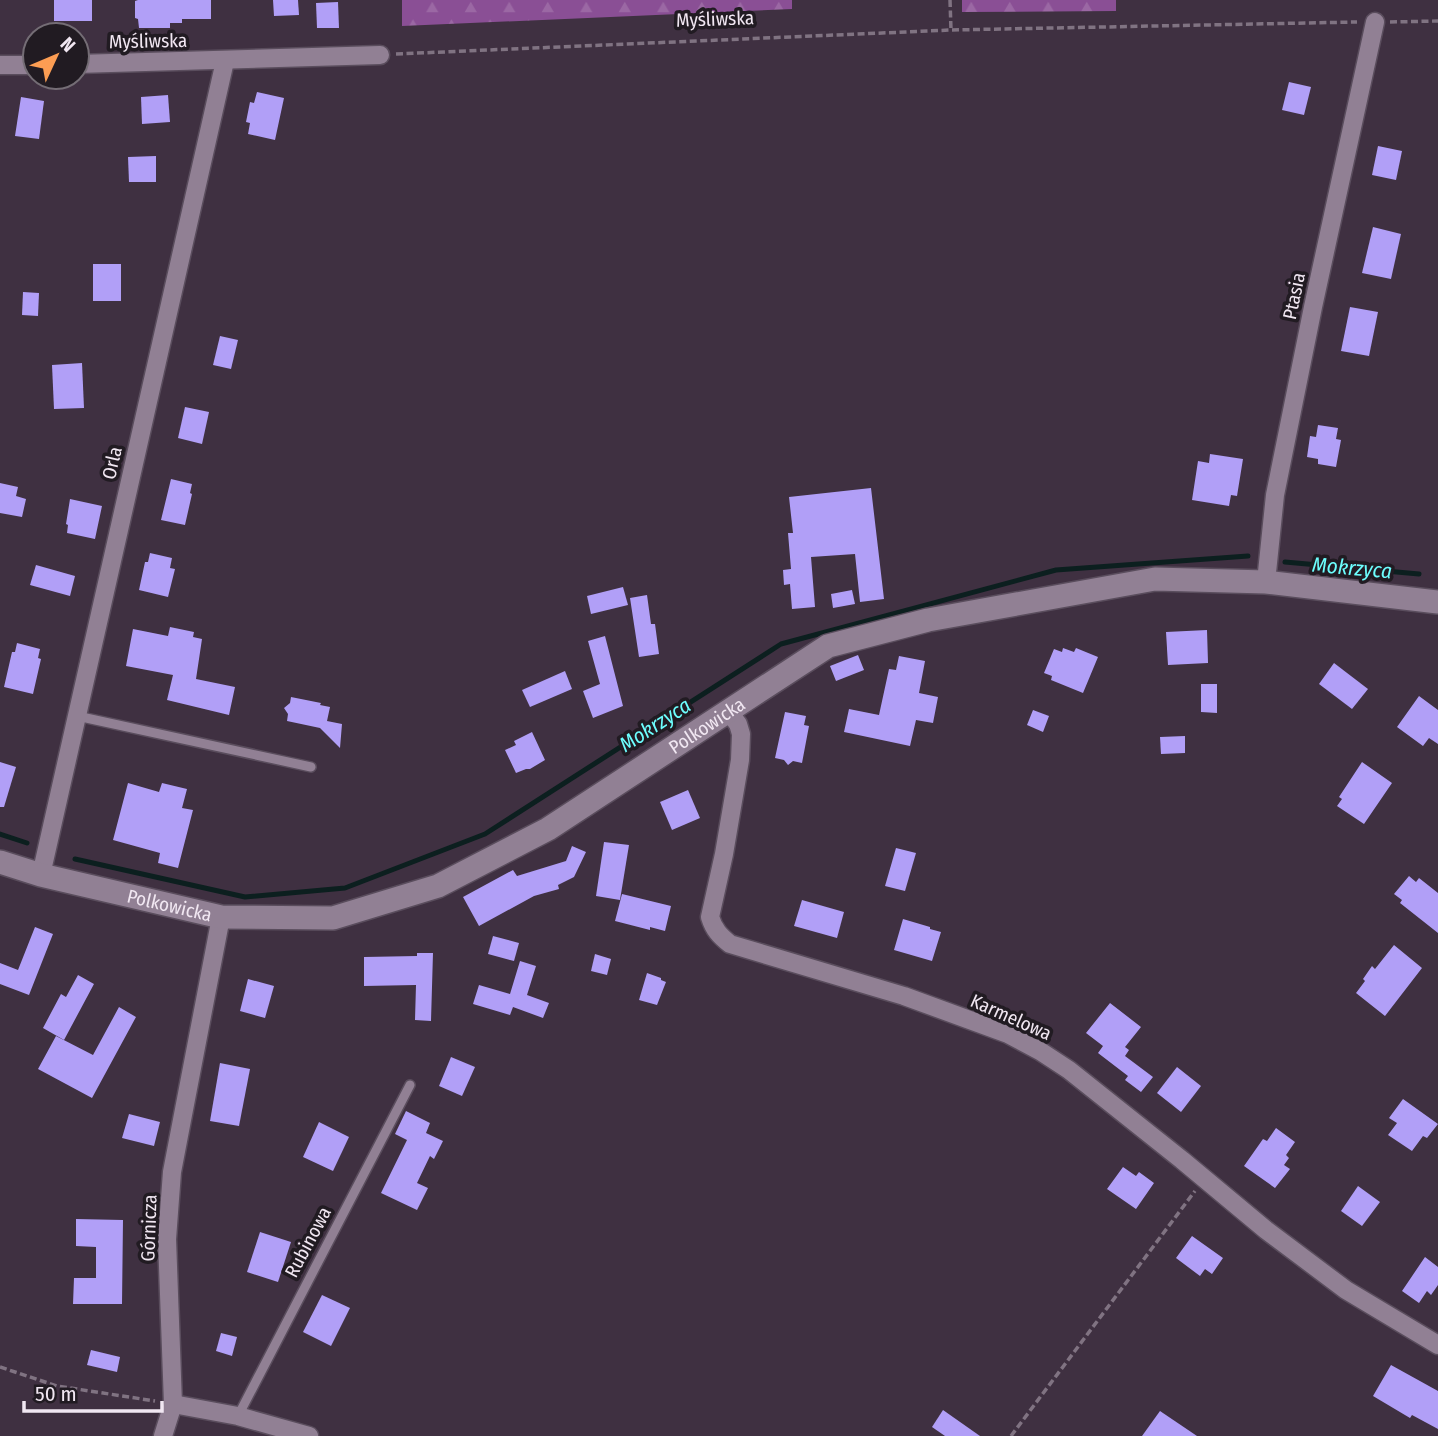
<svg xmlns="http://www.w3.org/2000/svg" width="1438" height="1436" font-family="'Fira Sans Condensed',sans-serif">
	<defs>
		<pattern id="forest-firs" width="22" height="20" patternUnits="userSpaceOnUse" patternTransform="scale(1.75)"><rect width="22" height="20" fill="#8a4f95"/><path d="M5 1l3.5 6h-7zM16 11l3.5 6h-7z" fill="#9b68a4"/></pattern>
	</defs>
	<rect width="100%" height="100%" fill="#3f3041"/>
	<g fill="url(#forest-firs)">
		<polygon points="402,0 792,0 792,9 402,26"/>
		<polygon points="962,0 1116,0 1116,11 962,12"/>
	</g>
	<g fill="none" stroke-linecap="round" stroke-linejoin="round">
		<g stroke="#0c1f1f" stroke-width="5">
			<polyline points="1285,562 1419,574"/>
			<polyline points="0,834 27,843"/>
			<polyline points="75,859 245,897 345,888 485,834 781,644 1056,570 1248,556"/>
		</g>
	</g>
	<g fill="#b19ff7">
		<rect x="54" y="0" width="38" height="21"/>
		<polygon points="138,0 211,0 211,19 182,19 182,23 170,23 170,28 139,28 138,19 135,18 135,1"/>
		<polygon points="273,0 298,0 299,15 274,16"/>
		<polygon points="338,2 339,28 317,28 316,3"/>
		<polygon points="1289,82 1311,87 1304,115 1282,110"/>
		<polygon points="257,92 284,98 275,140 248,134 250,123 246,122 250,102 254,103"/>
		<polygon points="168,95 170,122 142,124 141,97"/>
		<polygon points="21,97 44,101 39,139 15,136"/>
		<polygon points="1378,146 1402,151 1396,180 1372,175"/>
		<polygon points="156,156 156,182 129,182 128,157"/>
		<polygon points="1373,227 1401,234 1391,279 1362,273"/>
		<rect x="93" y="264" width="28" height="37"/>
		<polygon points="23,292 39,293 38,316 22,315"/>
		<polygon points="1350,307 1378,312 1369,356 1341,351"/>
		<polygon points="220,336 238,340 231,369 213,365"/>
		<polygon points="82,363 84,408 54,409 52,365"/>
		<polygon points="185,407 209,412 202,444 178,438"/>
		<polygon points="1318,425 1338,428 1336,439 1341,440 1336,467 1318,464 1318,459 1307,457 1310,436 1316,437"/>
		<polygon points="1210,454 1243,459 1237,496 1231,495 1229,506 1192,500 1198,461 1209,463"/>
		<polygon points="171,479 192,484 190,493 192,494 185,525 161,520"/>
		<polygon points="0,483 18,487 16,496 26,499 22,517 0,513"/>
		<polygon points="871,488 884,599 860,602 855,554 811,557 815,607 792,609 790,584 784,585 783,570 791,569 788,533 793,533 789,497"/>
		<polygon points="70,499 102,506 95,539 67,533 68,525 66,524"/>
		<polygon points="150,553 172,558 170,568 175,569 168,597 139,590 145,562 148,562"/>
		<polygon points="36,565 75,576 70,596 30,585"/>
		<polygon points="623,587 628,605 591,614 587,596"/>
		<polygon points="852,590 855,604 833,608 831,594"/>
		<polygon points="647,595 651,624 655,624 659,654 639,657 630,598"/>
		<polygon points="170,627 194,632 193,637 202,639 196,679 235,687 229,715 167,700 173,675 126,666 133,629 168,636"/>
		<polygon points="1207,630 1208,663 1168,665 1166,632"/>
		<polygon points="605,636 623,706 593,718 583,691 600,684 588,641"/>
		<polygon points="17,643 40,649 38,658 41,659 33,694 4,687 12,652 15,652"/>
		<polygon points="1063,648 1074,652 1076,648 1098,657 1083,693 1051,680 1052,676 1044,673 1054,649 1062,652"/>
		<polygon points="858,655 864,670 836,681 830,666"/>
		<polygon points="899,656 925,661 919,693 938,697 933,723 916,720 910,746 844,732 849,709 879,715 889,669 896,670"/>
		<polygon points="1334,663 1368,689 1352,709 1319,684"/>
		<polygon points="565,671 572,689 530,707 522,690"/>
		<polygon points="1201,684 1217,684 1217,713 1201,712"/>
		<polygon points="1419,696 1438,710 1438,744 1429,738 1423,746 1397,727"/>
		<polygon points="291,697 321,703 320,705 330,707 327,721 342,724 340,748 320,728 287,721 288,714 284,708 290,703"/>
		<polygon points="1033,710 1049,716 1043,732 1027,725"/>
		<polygon points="785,712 806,716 804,725 809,726 802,763 793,761 788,765 784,760 775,758"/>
		<polygon points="532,732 545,760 530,769 526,769 516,773 505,750 516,745 514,741"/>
		<polygon points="1185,736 1185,753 1161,754 1160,737"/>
		<polygon points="0,762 16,767 4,807 0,807"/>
		<polygon points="1362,762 1392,783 1364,824 1337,806 1342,799 1339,797"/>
		<polygon points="128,783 159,792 162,783 187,789 182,808 193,810 178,868 158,863 160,853 113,840"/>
		<polygon points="688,790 700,818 672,830 660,802"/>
		<polygon points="604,842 629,845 620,900 596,896"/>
		<polygon points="572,846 586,852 574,877 558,885 559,889 534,896 479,926 463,897 513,870 517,876 566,861"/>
		<polygon points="896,848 916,853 905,891 885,886"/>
		<polygon points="1409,876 1416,882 1419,878 1438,893 1438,933 1400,903 1402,900 1394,894"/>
		<polygon points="622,894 671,906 665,931 650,927 650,930 615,921"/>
		<polygon points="802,900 844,912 837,938 794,926"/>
		<polygon points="903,919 930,927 930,929 941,932 932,961 894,950"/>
		<polygon points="35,927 53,934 29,995 0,984 0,963 18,970"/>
		<polygon points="493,936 519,943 514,961 488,954"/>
		<polygon points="1394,945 1422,968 1385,1016 1356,993 1365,981 1363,979 1372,966 1375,969"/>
		<polygon points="417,953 433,953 431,1021 415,1020 416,985 364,986 364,957 417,956"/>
		<polygon points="595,954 611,959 607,975 591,971"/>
		<polygon points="520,961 536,966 527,995 549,1003 543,1018 513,1007 510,1015 473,1004 479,985 510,994"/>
		<polygon points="647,973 661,978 661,980 666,982 657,1005 639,1000"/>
		<polygon points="78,975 94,984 64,1040 43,1028 61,994 66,997"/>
		<polygon points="248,979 274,986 265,1018 240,1011"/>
		<polygon points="1110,1003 1141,1027 1125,1047 1129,1050 1125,1056 1153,1077 1141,1092 1125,1080 1128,1076 1098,1053 1103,1046 1086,1033"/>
		<polygon points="119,1007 136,1017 92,1098 38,1069 56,1036 93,1055"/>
		<polygon points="451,1057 475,1067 462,1096 439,1086"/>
		<polygon points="220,1063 250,1069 239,1126 210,1121"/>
		<polygon points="1177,1067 1201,1086 1181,1112 1157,1093"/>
		<polygon points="1403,1099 1438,1124 1427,1138 1423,1136 1412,1151 1388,1135 1397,1123 1389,1118"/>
		<polygon points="406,1111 430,1123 426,1133 443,1141 434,1159 430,1156 417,1183 428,1188 417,1210 381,1193 407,1140 395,1134"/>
		<polygon points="129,1114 160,1122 154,1146 122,1138"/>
		<polygon points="319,1122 349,1137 333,1171 303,1157"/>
		<polygon points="1276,1128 1295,1142 1286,1155 1289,1158 1284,1165 1290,1169 1275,1188 1244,1166 1263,1139 1267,1141"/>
		<polygon points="1123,1167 1136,1176 1139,1172 1154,1183 1136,1209 1107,1189"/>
		<polygon points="1358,1186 1380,1202 1362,1226 1341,1211"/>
		<polygon points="76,1219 123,1220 122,1304 73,1304 74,1278 96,1278 96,1247 76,1246"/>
		<polygon points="260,1232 291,1242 278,1282 247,1272"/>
		<polygon points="1192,1236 1223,1258 1212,1274 1205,1269 1200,1276 1176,1258"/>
		<polygon points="1425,1257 1438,1267 1438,1285 1431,1295 1427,1291 1419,1303 1402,1291"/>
		<polygon points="322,1295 350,1308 331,1346 303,1332"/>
		<polygon points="221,1333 237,1337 232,1356 216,1351"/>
		<polygon points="91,1350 120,1357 117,1372 87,1365"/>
		<polygon points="1391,1365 1438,1391 1438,1429 1412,1415 1410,1418 1373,1396"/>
		<polygon points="943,1410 980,1436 945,1436 932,1427"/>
		<polygon points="1160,1411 1197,1436 1142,1436"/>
	</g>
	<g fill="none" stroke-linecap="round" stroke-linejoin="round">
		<defs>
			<g id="service">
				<polyline points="77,716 311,767"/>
				<polyline points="238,1416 410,1085"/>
			</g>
			<g id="minor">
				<polyline points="77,64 380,55"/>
				<polyline points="0,65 35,65"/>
				<polyline points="1266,582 1275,495 1313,307 1375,22"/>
				<path d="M728 711 738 724 741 734 740 760 724 854 710 917C714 930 720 936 730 944L904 996 1008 1034 1040 1051 1069 1070 1182 1160 1266 1230 1346 1290 1438 1345"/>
				<polyline points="41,875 225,61"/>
				<polyline points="173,1404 238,1416 309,1436"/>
				<polyline points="163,1436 173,1404 167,1239 172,1172 221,917"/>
			</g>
			<g id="tertiary">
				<path id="s1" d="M0 862 41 875 221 917 333 918 438 886 548 829 828 646 928 620 1155 579 1266 582 1438 602"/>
			</g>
		</defs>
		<use href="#service" stroke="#5a4d5d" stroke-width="12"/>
		<use href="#minor" stroke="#5a4d5d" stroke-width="21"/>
		<use href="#tertiary" stroke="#5a4d5d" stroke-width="26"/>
		<g stroke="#807382" stroke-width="3.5" stroke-dasharray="7 3.5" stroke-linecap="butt">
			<polyline points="950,0 951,30"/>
			<polyline points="1390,22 1438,21"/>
			<polyline points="396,54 951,30 1357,22"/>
			<polyline points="0,1367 57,1386 155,1401"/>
			<polyline points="1011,1436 1195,1191"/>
		</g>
		<use href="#service" stroke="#918094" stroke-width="9"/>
		<use href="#minor" stroke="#918094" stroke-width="18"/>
		<use href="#tertiary" stroke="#918094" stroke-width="23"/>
	</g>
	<g text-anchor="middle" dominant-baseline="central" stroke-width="7" stroke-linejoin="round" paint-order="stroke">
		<g font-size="19" fill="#f1e7f2" stroke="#211b22">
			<text transform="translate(715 19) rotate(-2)">Myśliwska</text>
			<text transform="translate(148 41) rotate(-1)">Myśliwska</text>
			<text transform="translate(1294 296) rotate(-78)">Ptasia</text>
			<text transform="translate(112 463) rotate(-77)">Orla</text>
			<text stroke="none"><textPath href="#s1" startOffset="763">Polkowicka</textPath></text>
			<text stroke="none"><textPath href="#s1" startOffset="175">Polkowicka</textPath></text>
			<text transform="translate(1011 1017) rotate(24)">Karmelowa</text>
			<text transform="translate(149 1228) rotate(-88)">Górnicza</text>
			<text transform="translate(308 1242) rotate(-62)">Rubinowa</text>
		</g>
		<g font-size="21" font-style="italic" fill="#6dfefe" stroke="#211b22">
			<text transform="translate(1352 568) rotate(5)">Mokrzyca</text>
			<text transform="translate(655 725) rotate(-33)">Mokrzyca</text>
		</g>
	</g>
	<g transform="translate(56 56) rotate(46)"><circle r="33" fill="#211b22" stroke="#746d75" stroke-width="2"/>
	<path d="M0-5L12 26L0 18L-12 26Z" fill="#fc9d53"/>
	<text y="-10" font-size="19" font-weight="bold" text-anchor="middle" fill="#f1e7f2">N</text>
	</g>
	<path d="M24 1401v10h138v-10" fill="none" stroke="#f1e7f2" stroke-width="3.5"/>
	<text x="35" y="1401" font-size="21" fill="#f1e7f2" stroke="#211b22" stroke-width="5" paint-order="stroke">50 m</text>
</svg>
